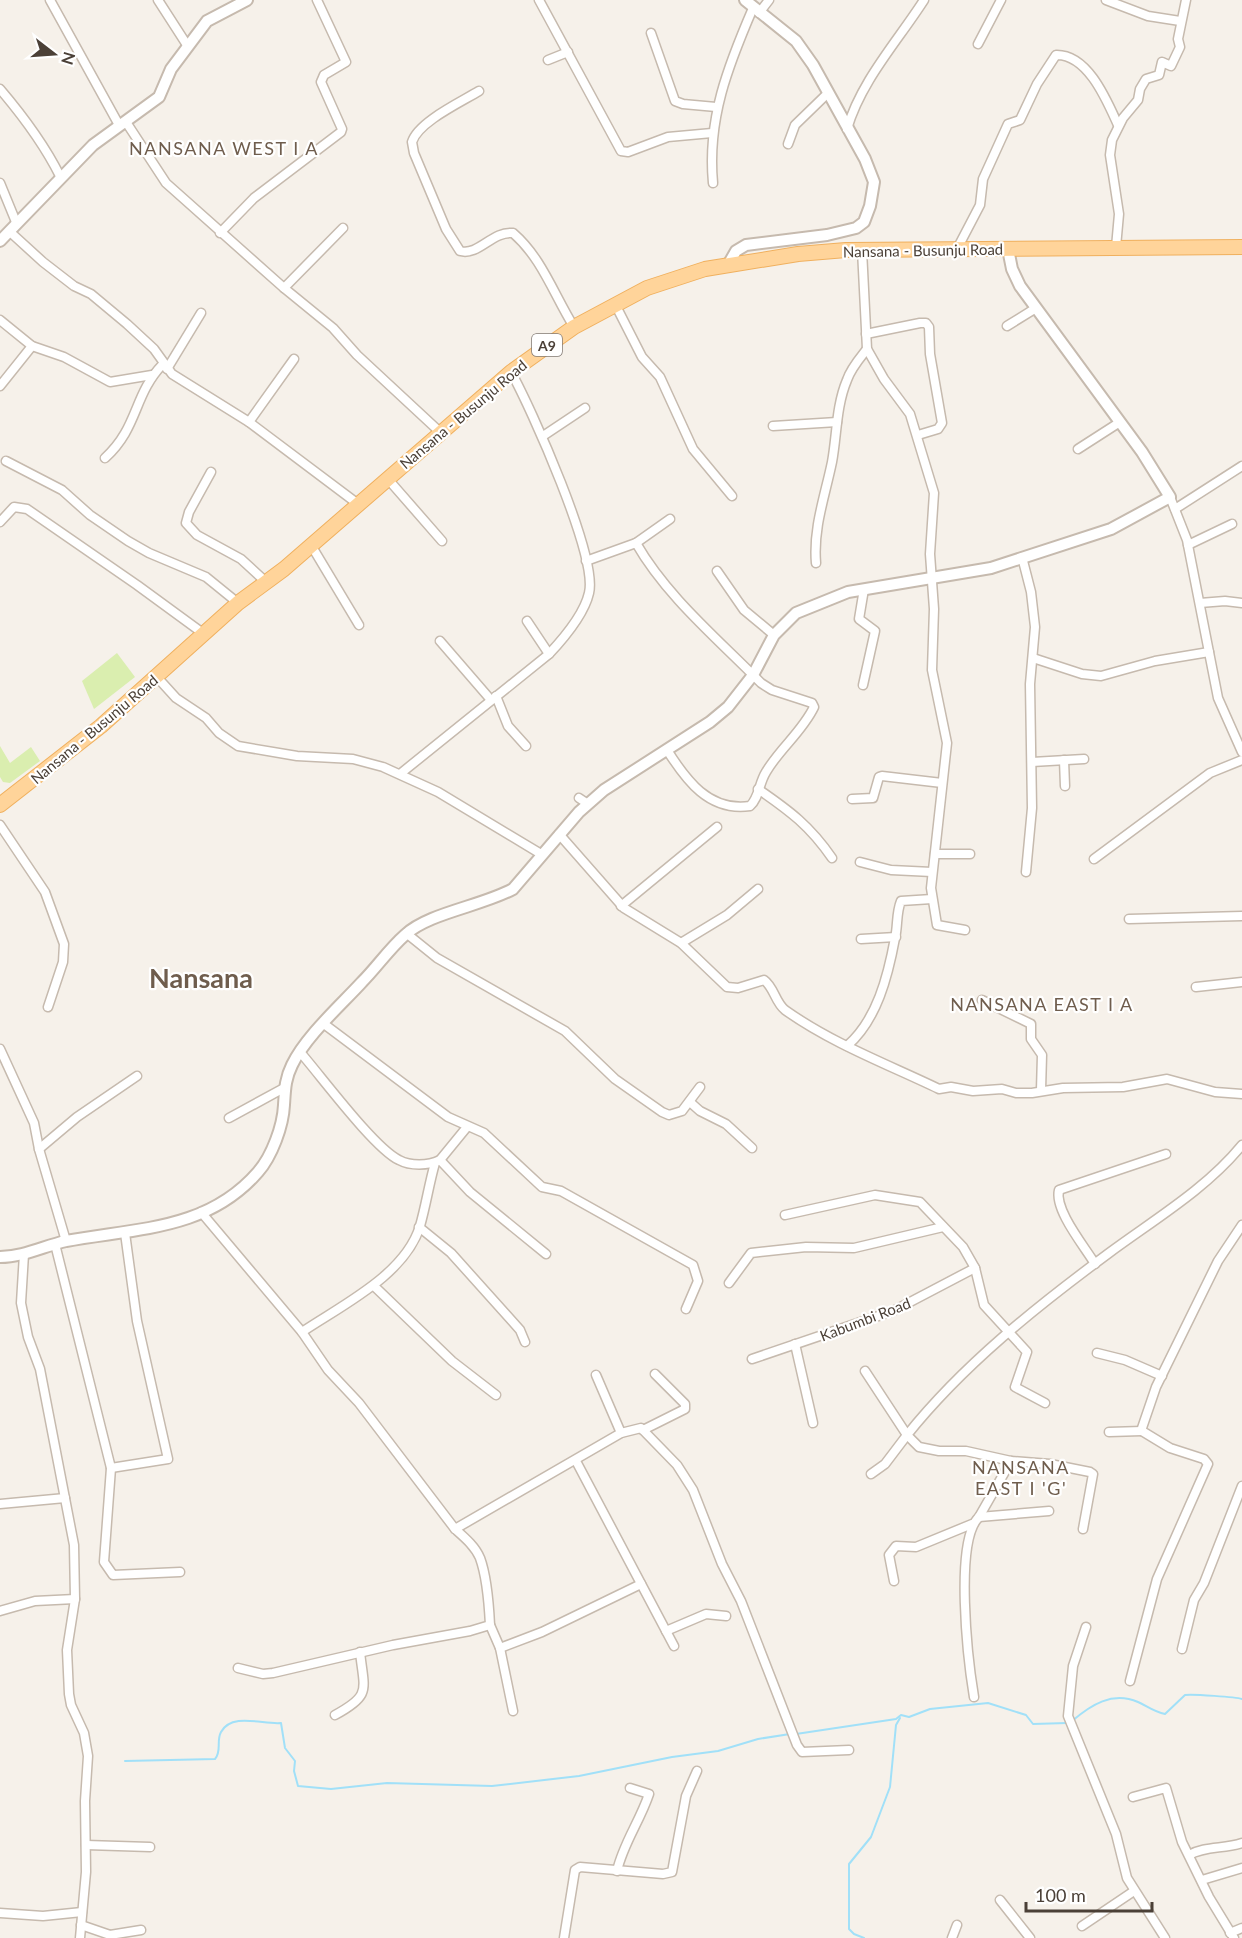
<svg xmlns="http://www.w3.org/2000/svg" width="1242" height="1938" font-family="Lato,sans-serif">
	<rect width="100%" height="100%" fill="#f6f1ea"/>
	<g fill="#daeeaf">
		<polygon points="117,653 135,677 94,709 82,681"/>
		<polygon points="0,746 10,763 31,747 40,761 10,783 3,782 0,777"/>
	</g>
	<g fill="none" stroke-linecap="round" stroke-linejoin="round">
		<g stroke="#a1e0f8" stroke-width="2">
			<path d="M1072 1721C1091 1705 1112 1691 1138 1702 1147 1706 1154 1712 1165 1714L1185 1695C1193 1694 1236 1697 1242 1699"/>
			<polyline points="796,1734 896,1719 901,1715 909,1717 930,1709 988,1703 1026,1715 1033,1724 1067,1723"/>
			<path d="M125 1761 215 1759C222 1751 216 1741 221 1732 232 1712 264 1725 281 1723L285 1748 295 1761 294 1771 298 1786 331 1789 387 1783 492 1786 579 1776 672 1757 718 1751 758 1739 790 1734"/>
			<polyline points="864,1938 854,1934 849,1929 849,1864 871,1837 890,1787 896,1725 900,1718"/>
		</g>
		<defs>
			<g id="minor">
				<polyline points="50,0 119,125"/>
				<polyline points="158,0 187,45"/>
				<polyline points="539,0 621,151 628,152 668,137 712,133"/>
				<polyline points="1106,0 1148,16 1180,21"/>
				<polyline points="759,13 769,0"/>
				<polyline points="651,33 675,101 683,104 716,107"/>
				<polyline points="978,44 1001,0"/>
				<polyline points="548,60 568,52"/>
				<path d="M0 89C23 116 44 144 60 176"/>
				<path d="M479 91C461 102 418 122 412 142L414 153 446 229 460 251C479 256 492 231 513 233 542 258 554 295 574 327"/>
				<polyline points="126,122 166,183 284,288 333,328 357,355 441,433"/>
				<path d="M847 129C861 81 897 42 924 0"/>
				<polyline points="788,144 795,125 828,93"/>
				<polyline points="0,183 16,222"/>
				<path d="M713 183C707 119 728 66 753 8"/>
				<polyline points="9,231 43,262 74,286 91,294 127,324 154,349 172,374 249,422 358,504"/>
				<polyline points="220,233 254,198 341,132 342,129 321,82 324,75 346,62 317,0"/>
				<polyline points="1116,247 1119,214 1110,155 1112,140 1123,118 1138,100 1140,89 1146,79 1159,75 1162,62 1171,66 1180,47 1178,39 1186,0"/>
				<path d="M957 249 980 205 983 179 1008 124 1020 120 1037 84 1056 55C1088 54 1107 101 1118 125"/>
				<polyline points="862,250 867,349 884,379 910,414 934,493 930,554 934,609 932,670 947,743 931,888 937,925 965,930"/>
				<polyline points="284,288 343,228"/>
				<polyline points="615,304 642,357 660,377 693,449 732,496"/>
				<polyline points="0,320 32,346 64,357 110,382 152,375"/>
				<polyline points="1007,326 1036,308"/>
				<polyline points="866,334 920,323 926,323 929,327 930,354 942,423 938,429 918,435"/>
				<polyline points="167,369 201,313"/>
				<polyline points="0,386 32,346"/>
				<polyline points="249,422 294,359"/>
				<polyline points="773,426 837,422"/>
				<polyline points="543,436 585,408"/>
				<polyline points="1078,449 1120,422"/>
				<path d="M105 458C139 427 133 395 163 364"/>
				<polyline points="6,461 62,490 90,515 128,541 149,553 206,577 238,603"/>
				<polyline points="211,472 189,512 186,523 197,535 241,559 266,582"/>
				<polyline points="387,478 442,541"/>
				<polyline points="1170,497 1187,540 1218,698 1242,752"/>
				<polyline points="1175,509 1242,466"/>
				<polyline points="0,522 14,507 27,509 137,585 204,634"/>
				<polyline points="636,543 670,519"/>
				<polyline points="311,545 359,625"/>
				<polyline points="1188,545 1232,524"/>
				<polyline points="1022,557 1031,592 1035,627 1030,684 1032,808 1026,872"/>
				<path d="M586 561 636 543C667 597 718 639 761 683L772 690 812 703 814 707C802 732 780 748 766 772 759 783 759 798 750 806 709 812 686 780 667 750"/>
				<path d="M816 563C813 528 825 496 832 462 837 435 836 406 847 380 851 368 860 358 867 349"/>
				<polyline points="717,571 744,610 774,635"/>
				<polyline points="1200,603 1225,601 1242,603"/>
				<polyline points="527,621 549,654"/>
				<polyline points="440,641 491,700"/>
				<polyline points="1033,658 1082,674 1101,676 1155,661 1209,652"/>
				<polyline points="156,676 176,698 206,718 219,733 238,746 297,756 353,759 383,767 438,792 541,854"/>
				<polyline points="863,685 875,631 859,619 864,589"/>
				<polyline points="496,696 508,726 526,746"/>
				<polyline points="1064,760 1065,786"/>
				<polyline points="1032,762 1084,759"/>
				<path d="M400 774 549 654C564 638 584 615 589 593 598 557 531 408 511 372"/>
				<path d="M758 789C790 811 810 826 832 858"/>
				<polyline points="579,798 588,804"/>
				<polyline points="852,799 873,798 879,777 882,776 942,783"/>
				<polyline points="0,825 45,892 64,944 63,962 48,1007"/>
				<path d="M559 834 624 908 681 943 727 987 738 988 764 980C774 987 775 1002 785 1010 833 1044 887 1064 939 1089L951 1087 973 1091 1002 1089 1016 1093H1032L1063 1088 1123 1087 1167 1079 1215 1092 1242 1094"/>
				<polyline points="935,854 970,854"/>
				<polyline points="1094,859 1210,773 1242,760"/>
				<polyline points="860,862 891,870 932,872"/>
				<polyline points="621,906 717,827"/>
				<polyline points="1129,919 1242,916"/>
				<polyline points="406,933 437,958 565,1031 615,1079 662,1112 669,1115 682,1111 700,1087"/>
				<polyline points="861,939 896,937"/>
				<polyline points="681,943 727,915 758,889"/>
				<polyline points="1196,987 1242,982"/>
				<polyline points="982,1000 1031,1024 1031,1039 1042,1055 1041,1090"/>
				<polyline points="324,1024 448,1117 484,1133 542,1187 561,1191 693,1265 698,1281 686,1309"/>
				<path d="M847 1046C877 1020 888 976 895 938 898 926 896 913 901 901L932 899"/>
				<polyline points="0,1049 34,1123 39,1149 66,1241"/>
				<path d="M300 1052C321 1076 374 1148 399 1160 410 1166 428 1166 440 1160L467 1127"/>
				<polyline points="691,1103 700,1111 726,1124 752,1148"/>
				<polyline points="229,1118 284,1088"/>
				<polyline points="39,1149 77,1117 137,1076"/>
				<polyline points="440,1160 470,1192 546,1254"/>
				<path d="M201 1212 302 1332 328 1370 359 1403 455 1529C464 1537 475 1546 480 1558 487 1577 489 1605 490 1625L470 1631 393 1645 273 1673 263 1674 238 1668"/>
				<polyline points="785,1215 875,1195 920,1202 963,1247 975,1268 984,1305 1027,1352 1015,1387 1045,1403"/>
				<polyline points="419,1227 451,1253 520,1330 525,1342"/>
				<polyline points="55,1244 111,1468 104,1562 113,1575 180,1572"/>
				<polyline points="24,1254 21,1303 28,1337 40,1369 74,1545 75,1599 67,1650 69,1694 71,1705 84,1733 88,1756 85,1801 86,1872 80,1938"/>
				<path d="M1095 1264C1085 1247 1054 1210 1059 1190L1166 1154"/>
				<polyline points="729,1283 751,1253 806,1247 854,1248 943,1227"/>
				<polyline points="374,1286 452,1361 496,1395"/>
				<path d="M302 1332C342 1305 405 1275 420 1226 426 1205 429 1184 435 1163"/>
				<polyline points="795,1344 813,1423"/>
				<polyline points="1097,1353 1125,1360 1162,1376"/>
				<polyline points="752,1359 893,1311 975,1268"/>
				<polyline points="865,1371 907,1435 885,1464 871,1474"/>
				<polyline points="596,1375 621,1433"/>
				<polyline points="643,1430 685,1409 685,1404 655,1374"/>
				<polyline points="1109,1432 1142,1431"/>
				<polyline points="576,1461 674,1646"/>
				<polyline points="111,1468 168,1459 137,1321 125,1233"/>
				<polyline points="0,1504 65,1498"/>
				<polyline points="979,1517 1049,1511"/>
				<polyline points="455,1529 621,1433 641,1428 677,1465 693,1490 722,1564 741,1601 797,1745 802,1752 849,1750"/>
				<path d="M1083 1529 1093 1474 1090 1472 1050 1464 1011 1461 966 1451H939L919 1447 907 1435C963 1365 1036 1307 1109 1253 1155 1219 1206 1189 1242 1145"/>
				<polyline points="894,1581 889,1555 896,1546 916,1547 972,1524"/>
				<polyline points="0,1611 35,1601 75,1599"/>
				<polyline points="490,1625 500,1648 513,1711"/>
				<polyline points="1086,1627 1073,1666 1068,1716 1116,1834 1127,1878 1165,1938"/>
				<polyline points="666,1631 706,1614 726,1616"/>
				<polyline points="500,1648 542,1632 641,1584"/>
				<polyline points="1182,1649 1194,1600 1204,1583 1242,1486"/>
				<polyline points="1130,1681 1157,1579 1208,1464 1204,1459 1170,1448 1142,1431 1142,1428 1156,1387 1218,1261 1242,1225"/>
				<path d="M974 1697C968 1661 954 1541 979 1517L1011 1461"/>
				<path d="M335 1715C372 1695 364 1690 360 1652"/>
				<polyline points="1133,1797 1166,1788 1182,1842 1209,1897 1234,1938"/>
				<polyline points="86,1845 150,1847"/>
				<path d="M1189 1855C1205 1846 1224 1849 1242 1843"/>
				<path d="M617 1871C623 1844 640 1821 649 1794L630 1788"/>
				<polyline points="1202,1880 1242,1868"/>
				<polyline points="1000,1900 1030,1938"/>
				<polyline points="0,1913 43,1916 82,1912"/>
				<polyline points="81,1925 110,1935 141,1930"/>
				<polyline points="1082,1926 1134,1891"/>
				<polyline points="1230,1933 1242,1928"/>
				<polyline points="564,1938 575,1870 580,1867 663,1874 672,1872 686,1796 697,1771"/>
				<polyline points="952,1938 957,1925"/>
			</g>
			<g id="tertiary">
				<polyline points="0,241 93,145 159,97 171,69 207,21 247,0"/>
				<polyline points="728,265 736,251 746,245 827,235 856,228 864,222 870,206 874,182 865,159 813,65 796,41 745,0"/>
				<path d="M0 1257C23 1257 44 1246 66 1241 135 1228 207 1231 258 1172 272 1156 283 1126 284 1105 285 1090 285 1079 292 1065 306 1036 340 1006 362 982 377 967 389 949 405 935 428 913 482 906 513 889L579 812 604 790 710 722 728 707 753 675 774 635 796 613 848 592 991 568 1111 529 1170 497 1142 452 1020 286 1012 269 1008 249"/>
			</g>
			<polyline id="primary" points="0,805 101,726 238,603 284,569 511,372 574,327 647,288 705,269 798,254 846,250 1242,247"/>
		</defs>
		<use href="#minor" stroke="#c6baae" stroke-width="11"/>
		<use href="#tertiary" stroke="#c6baae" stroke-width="14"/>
		<use href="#primary" stroke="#f0b05e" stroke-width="16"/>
		<use href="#minor" stroke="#fff" stroke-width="8"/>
		<use href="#tertiary" stroke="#fff" stroke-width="10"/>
		<use href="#primary" stroke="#ffd49a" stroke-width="14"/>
	</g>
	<g text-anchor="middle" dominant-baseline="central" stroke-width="4.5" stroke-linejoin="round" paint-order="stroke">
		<rect fill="#fff" stroke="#817973" stroke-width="1.5" x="532" y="334" width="30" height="22" rx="4.5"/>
		<g font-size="14" font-weight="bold" fill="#4b4037">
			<text x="547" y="345">A9</text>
		</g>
		<g font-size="15" fill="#4b4037" stroke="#fff">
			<text transform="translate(923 250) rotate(-1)">Nansana - Busunju Road</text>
			<text transform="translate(463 414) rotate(-40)">Nansana - Busunju Road</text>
			<text transform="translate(94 729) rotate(-40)">Nansana - Busunju Road</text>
			<text transform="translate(865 1319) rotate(-21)">Kabumbi Road</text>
		</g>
		<g font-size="18" letter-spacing="1.5" fill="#6f5d4d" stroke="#fff">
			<text x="224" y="148">NANSANA WEST I A</text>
			<text x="1042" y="1004">NANSANA EAST I A</text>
			<text x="1021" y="1467">NANSANA<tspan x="1021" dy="21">EAST I 'G'</tspan></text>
		</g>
		<g font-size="27" font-weight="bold" fill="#6f5d4d" stroke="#fff">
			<text x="201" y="977">Nansana</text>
		</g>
	</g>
	<g transform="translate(54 54) rotate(107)" stroke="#ffffff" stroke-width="4.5" paint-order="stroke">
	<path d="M0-4.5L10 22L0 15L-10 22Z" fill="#4b4037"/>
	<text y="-9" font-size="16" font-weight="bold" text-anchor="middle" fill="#4b4037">N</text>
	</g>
	<path d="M1026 1902v9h126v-9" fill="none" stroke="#4b4037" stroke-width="3"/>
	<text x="1035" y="1902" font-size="18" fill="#4b4037" stroke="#ffffff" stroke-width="4.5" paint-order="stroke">100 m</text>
</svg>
